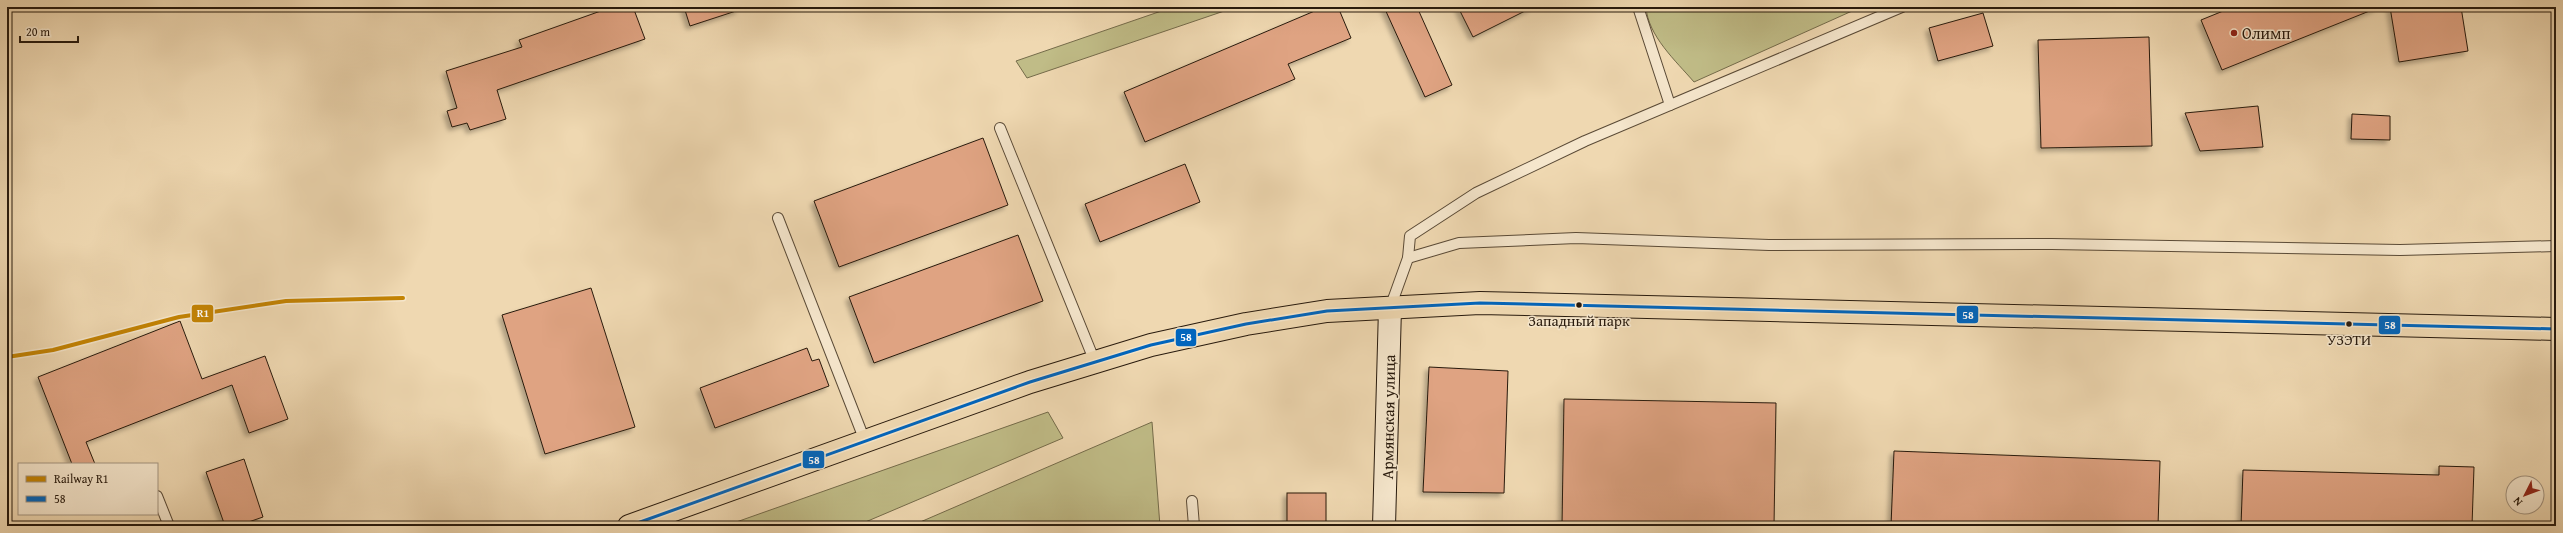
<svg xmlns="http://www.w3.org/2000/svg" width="2563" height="533" font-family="'Gentium Book Plus',serif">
	<defs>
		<filter id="shadow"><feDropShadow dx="-3.5" dy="3.5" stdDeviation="2" flood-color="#0004"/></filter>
	</defs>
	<rect width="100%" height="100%" fill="#efd8b1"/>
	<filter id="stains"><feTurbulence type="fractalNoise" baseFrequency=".005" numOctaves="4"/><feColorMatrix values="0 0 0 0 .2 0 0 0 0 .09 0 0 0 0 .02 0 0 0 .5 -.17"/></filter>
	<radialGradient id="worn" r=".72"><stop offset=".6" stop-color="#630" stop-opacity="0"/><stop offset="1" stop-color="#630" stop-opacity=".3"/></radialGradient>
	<g fill="#c0bc87" stroke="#746b4a">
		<polygon points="1173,7 1236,7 1027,78 1016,61"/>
		<path d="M1646 7H1861L1694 82C1676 61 1648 36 1646 7Z"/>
		<polygon points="1048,412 1063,438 856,526 725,526"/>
		<polygon points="1152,422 1160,526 911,526"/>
	</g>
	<g fill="#dfa382" stroke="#281a0d" filter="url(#shadow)">
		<polygon points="612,7 633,7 645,39 497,90 506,119 470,130 467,123 452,127 447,111 457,108 446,71 522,47 519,40"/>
		<polygon points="684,7 738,7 739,10 690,26"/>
		<polygon points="1324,7 1338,7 1351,38 1288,64 1295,79 1145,142 1124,92"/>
		<polygon points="1384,7 1417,7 1452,85 1425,97"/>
		<polygon points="1458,7 1533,7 1473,37"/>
		<polygon points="2233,7 2377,7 2377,8 2222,70 2201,20"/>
		<polygon points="2390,7 2461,7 2468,51 2399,62"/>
		<polygon points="1983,13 1993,46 1938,61 1929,28"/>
		<polygon points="2149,37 2152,146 2041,148 2038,40"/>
		<polygon points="2258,106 2263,147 2200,151 2185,113"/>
		<polygon points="2352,114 2390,116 2390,140 2351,139"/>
		<polygon points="983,138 1008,205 839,267 814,201"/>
		<polygon points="1185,164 1200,202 1100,242 1085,204"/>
		<polygon points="1018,235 1043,301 874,363 849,297"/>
		<polygon points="591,288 635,427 545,454 502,315"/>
		<polygon points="180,321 202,379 265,356 288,419 249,433 232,385 86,442 95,464 72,464 38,377"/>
		<polygon points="807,348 812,361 819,359 829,386 715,428 700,388"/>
		<polygon points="1429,367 1508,371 1504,493 1423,492"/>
		<polygon points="1564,399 1776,403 1774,526 1562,526"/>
		<polygon points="1894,451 2160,461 2158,526 1891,526"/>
		<polygon points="244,459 263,517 237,526 225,526 206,472"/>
		<polygon points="2439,466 2474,467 2472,526 2241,526 2243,470 2439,475"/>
		<rect x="1287" y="493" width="39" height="33"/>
	</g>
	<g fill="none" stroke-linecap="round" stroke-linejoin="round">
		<defs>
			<g id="lane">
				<polyline points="1638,7 1670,105"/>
				<polyline points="1000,128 1095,362"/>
				<polyline points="778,218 865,441"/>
				<polyline points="1408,258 1459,243 1576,238 1769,245 2052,244 2400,250 2556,246"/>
				<polyline points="1390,308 1408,258 1410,236 1476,193 1585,141 1902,7"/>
				<polyline points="157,496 169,526"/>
				<polyline points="1192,501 1194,526"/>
			</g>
			<polyline id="secondary" points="1384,526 1390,308"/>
			<polyline id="primary" points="629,526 1030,382 1151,345 1246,324 1327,311 1480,303 2556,329"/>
		</defs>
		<use href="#lane" stroke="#5a4a36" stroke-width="12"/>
		<use href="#secondary" stroke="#281a0d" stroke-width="24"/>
		<use href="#primary" stroke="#281a0d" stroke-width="24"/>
		<use href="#lane" stroke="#f5e6cc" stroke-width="10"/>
		<use href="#secondary" stroke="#f5e6cc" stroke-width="22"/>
		<use href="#primary" stroke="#efd8b1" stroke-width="22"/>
		<defs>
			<polyline id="bus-1" points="629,526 1030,382 1151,345 1246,324 1327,311 1480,303 2556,329"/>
		</defs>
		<use href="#bus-1" stroke="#f5e6cc" stroke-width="6"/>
		<use href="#bus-1" stroke="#0065bd" stroke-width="3"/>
		<defs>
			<polyline id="rail-1" points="7,357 53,350 179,317 286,301 403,298"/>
		</defs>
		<use href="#rail-1" stroke="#f5e6cc" stroke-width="7"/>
		<use href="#rail-1" stroke="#c38303" stroke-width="4"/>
	</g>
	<circle fill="#8f2418" stroke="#f5e6cc" stroke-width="1.5" cx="2234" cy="33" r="4"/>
	<g fill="#281a0d" stroke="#f5e6cc" stroke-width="1.5">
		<circle cx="1579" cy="305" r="3.5"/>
		<circle cx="2349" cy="324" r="3.5"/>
	</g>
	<g text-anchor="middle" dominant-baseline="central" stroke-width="3" stroke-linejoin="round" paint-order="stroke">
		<g font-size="15" fill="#281a0d" stroke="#f5e6cc">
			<text x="1579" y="320">Западный парк</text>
			<text x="2349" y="339">УЗЭТИ</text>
		</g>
		<g font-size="16" fill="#281a0d" stroke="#f5e6cc" text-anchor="start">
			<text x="2242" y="33">Олимп</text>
		</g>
		<g font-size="16" fill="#281a0d" stroke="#f5e6cc">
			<text transform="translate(1388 417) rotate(-89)">Армянская улица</text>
		</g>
	</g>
	<g stroke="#f5e6cc" stroke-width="1.5">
		<rect x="191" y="304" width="23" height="19" rx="4" fill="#c38303"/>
		<rect x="1956" y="305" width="23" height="19" rx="4" fill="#0065bd"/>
		<rect x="2378" y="315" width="23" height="20" rx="4" fill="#0065bd"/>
		<rect x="1175" y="328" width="22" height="19" rx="4" fill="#0065bd"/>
		<rect x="802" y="450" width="23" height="19" rx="4" fill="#0065bd"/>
	</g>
	<g font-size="11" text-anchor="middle" font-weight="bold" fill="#fff">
		<text x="203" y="317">R1</text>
		<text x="1968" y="319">58</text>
		<text x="2390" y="329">58</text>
		<text x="1186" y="341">58</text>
		<text x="814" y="464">58</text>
	</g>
	<rect width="2563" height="533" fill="none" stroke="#efd8b1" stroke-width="24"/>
	<rect x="8" y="8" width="2547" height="517" fill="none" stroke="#281a0d" stroke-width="2"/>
	<rect x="12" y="12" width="2539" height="509" fill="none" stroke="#281a0d"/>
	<rect x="18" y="463" width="140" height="52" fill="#f5e6cc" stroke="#a39480"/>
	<rect x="26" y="476" width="20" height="6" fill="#c38303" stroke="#a39480"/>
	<text x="54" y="483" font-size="12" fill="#281a0d">Railway R1</text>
	<rect x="26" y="496" width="20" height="6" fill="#0065bd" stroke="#a39480"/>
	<text x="54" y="503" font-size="12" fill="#281a0d">58</text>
	<g transform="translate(2525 495) rotate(228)"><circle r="19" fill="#f5e6cc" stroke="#a39480"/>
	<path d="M0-3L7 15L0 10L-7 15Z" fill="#8f2418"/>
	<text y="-6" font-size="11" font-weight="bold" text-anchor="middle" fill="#281a0d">N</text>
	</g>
	<path d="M20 36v6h58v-6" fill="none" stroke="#281a0d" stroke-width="2"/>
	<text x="26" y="36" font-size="12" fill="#281a0d" stroke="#f5e6cc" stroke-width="3" paint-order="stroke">20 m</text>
	<rect width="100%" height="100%" filter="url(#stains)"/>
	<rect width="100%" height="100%" fill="url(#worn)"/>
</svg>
